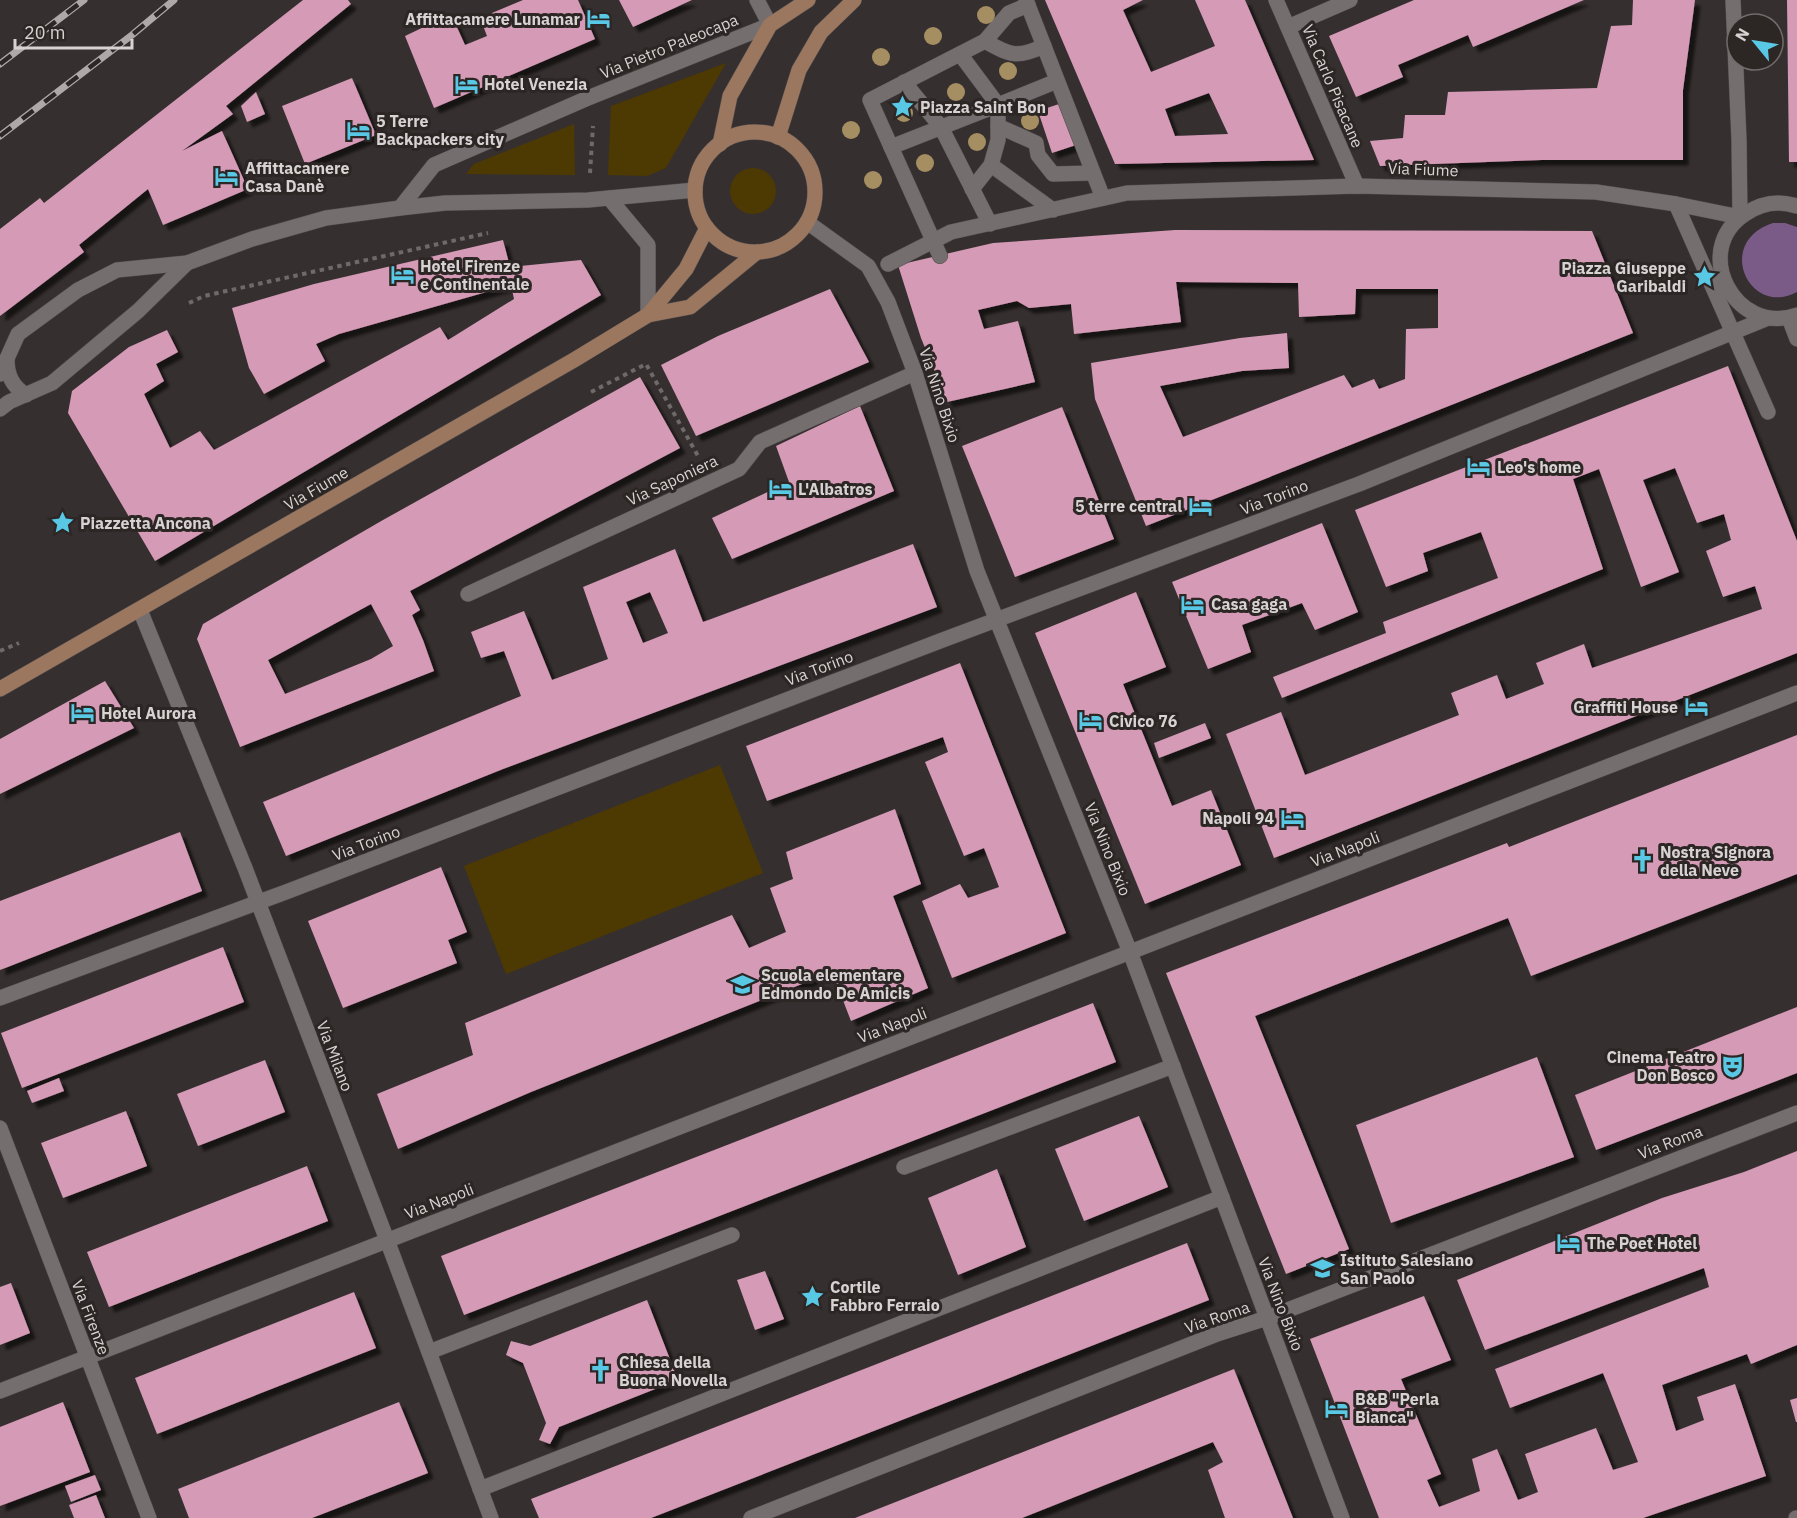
<svg xmlns="http://www.w3.org/2000/svg" width="1797" height="1518" font-family="'IBM Plex Sans',sans-serif">
	<defs>
		<filter id="shadow"><feDropShadow dx="5.5" dy="5.5" stdDeviation="1.5" flood-color="#0009"/></filter>
	</defs>
	<rect width="100%" height="100%" fill="#362f2f"/>
	<g fill="#4d3a02">
		<polygon points="726,63 666,168 647,176 608,175 611,106"/>
		<polygon points="574,124 575,175 466,174 474,164"/>
		<circle cx="753" cy="191" r="23"/>
		<polygon points="720,765 763,873 506,974 464,866"/>
	</g>
	<path fill="#7a5a87" d="M1773 223H1785L1797 227V292C1749 318 1714 242 1773 223Z"/>
	<g fill="#d59ab6" fill-rule="evenodd" filter="url(#shadow)">
		<polygon points="303,0 348,0 351,4 226,106 233,114 182,151 222,131 248,189 163,225 148,189 79,245 84,252 0,316 0,229 40,198 44,203"/>
		<polygon points="523,0 578,0 595,39 434,108 405,36 451,14 465,45 487,36 480,18"/>
		<polygon points="619,0 692,0 633,27"/>
		<path d="M1045 0H1143L1123 10 1151 72 1215 46 1195 0H1245L1314 160 1115 164ZM1209 93 1228 134 1175 136 1165 109Z"/>
		<polygon points="1414,0 1584,0 1473,47 1468,35 1398,65 1403,77 1356,97 1329,36"/>
		<polygon points="1633,0 1695,0 1683,90 1683,160 1541,160 1380,166 1370,141 1403,138 1405,115 1445,115 1448,92 1597,88 1611,26 1632,25"/>
		<polygon points="1787,0 1797,0 1797,162 1789,162"/>
		<polygon points="352,78 376,135 305,164 282,106"/>
		<polygon points="256,92 265,114 247,122 241,106"/>
		<polygon points="1062,103 1076,145 1052,153 1038,111"/>
		<polygon points="1175,230 1592,231 1633,333 1146,526 1095,399 1091,363 1240,338 1287,333 1289,368 1242,371 1160,386 1183,437 1344,375 1352,388 1374,379 1379,389 1405,379 1406,329 1438,328 1438,289 1356,289 1355,314 1299,317 1298,283 1176,282 1181,322 1074,334 1071,304 1029,308 1017,301 978,310 984,329 1018,321 1035,382 947,402 921,338 898,265 993,243"/>
		<polygon points="503,240 510,267 581,260 601,295 155,561 68,413 72,391 129,347 167,330 178,352 156,364 164,381 144,394 170,448 200,431 214,450 440,327 448,340 514,299 511,285 339,334 316,344 325,361 264,394 249,368 232,308 314,284"/>
		<polygon points="830,289 869,362 696,436 661,365 718,336"/>
		<polygon points="1728,366 1797,541 1797,653 1274,858 1226,734 1281,712 1305,775 1459,715 1451,693 1497,675 1506,699 1544,684 1536,663 1584,644 1592,668 1762,609 1755,586 1723,597 1706,551 1731,540 1724,514 1697,523 1675,468 1643,480 1679,572 1641,587 1599,469 1573,479 1603,569 1282,698 1273,677 1386,633 1383,622 1498,578 1481,532 1423,553 1428,571 1386,587 1355,510"/>
		<path d="M640 377 680 448 410 591 420 610 412 615 423 640 434 671 240 747 197 639 203 624 383 520ZM371 604 393 646 371 659 285 694 268 660Z"/>
		<polygon points="860,406 894,491 732,559 712,518 789,482 776,446"/>
		<polygon points="1062,407 1114,539 1015,577 962,446"/>
		<polygon points="1322,523 1358,612 1315,630 1302,603 1242,625 1251,652 1208,669 1172,582"/>
		<path d="M913 544 937 607 503 769 286 856 263 802 521 696 504 651 481 658 471 632 524 611 552 680 608 659 583 587 675 549 703 622ZM650 592 668 633 643 643 626 602Z"/>
		<polygon points="1136,592 1166,667 1123,684 1172,806 1211,790 1241,865 1145,904 1035,633"/>
		<polygon points="960,663 1066,933 952,978 922,901 960,884 968,898 999,887 984,848 964,856 925,762 948,752 943,737 767,801 746,746"/>
		<polygon points="105,681 134,728 0,794 0,739"/>
		<polygon points="1205,723 1211,738 1159,758 1154,743"/>
		<polygon points="1797,735 1797,874 1531,976 1508,918 1255,1016 1349,1249 1286,1274 1166,973 1507,843 1509,847"/>
		<polygon points="895,809 921,884 893,896 928,988 851,1021 832,972 531,1092 398,1149 377,1094 473,1055 465,1023 732,915 749,948 786,932 770,888 793,879 786,852"/>
		<polygon points="180,832 202,891 0,970 0,901"/>
		<polygon points="441,867 467,932 448,940 457,963 343,1008 308,921"/>
		<polygon points="223,947 244,1002 22,1088 1,1033"/>
		<polygon points="1093,1003 1116,1062 464,1315 441,1256"/>
		<polygon points="1797,1007 1797,1073 1596,1150 1575,1095"/>
		<polygon points="1537,1057 1574,1157 1391,1223 1356,1125"/>
		<polygon points="265,1060 285,1112 198,1146 177,1094"/>
		<polygon points="59,1078 64,1091 32,1103 27,1091"/>
		<polygon points="126,1111 147,1166 63,1198 41,1143"/>
		<polygon points="1139,1116 1168,1187 1084,1221 1055,1149"/>
		<polygon points="1797,1151 1797,1345 1751,1364 1747,1354 1662,1385 1676,1431 1704,1420 1697,1397 1735,1384 1766,1476 1643,1518 1379,1518 1310,1339 1424,1296 1451,1360 1401,1379 1441,1474 1427,1480 1439,1507 1480,1491 1472,1459 1497,1449 1518,1500 1538,1492 1525,1454 1596,1428 1613,1470 1638,1462 1603,1373 1510,1408 1495,1369 1709,1287 1704,1268 1485,1350 1457,1280 1662,1198 1744,1172"/>
		<polygon points="307,1166 328,1221 109,1307 87,1252"/>
		<polygon points="997,1169 1026,1247 958,1275 928,1198"/>
		<polygon points="1187,1243 1209,1300 651,1518 539,1518 531,1499"/>
		<polygon points="765,1271 784,1319 755,1330 737,1280"/>
		<polygon points="11,1283 30,1333 0,1345 0,1287"/>
		<polygon points="354,1292 376,1348 157,1434 135,1378"/>
		<polygon points="647,1300 678,1380 559,1427 550,1444 539,1440 546,1423 523,1363 506,1355 511,1341 530,1346"/>
		<polygon points="1234,1369 1293,1518 1225,1518 1208,1470 1223,1462 1213,1442 1022,1518 855,1518"/>
		<polygon points="1797,1398 1797,1422 1796,1422 1790,1400"/>
		<polygon points="63,1402 90,1472 0,1506 0,1427"/>
		<polygon points="399,1402 428,1473 312,1518 189,1518 178,1489"/>
		<polygon points="95,1475 101,1490 71,1502 65,1486"/>
		<polygon points="96,1495 105,1518 74,1518 69,1505"/>
	</g>
	<g fill="none" stroke-linecap="round" stroke-linejoin="round">
		<defs>
			<g id="lane">
				<polyline points="904,1167 1173,1066"/>
				<polyline points="429,1352 732,1235"/>
				<polyline points="480,1489 1222,1197"/>
			</g>
			<g id="street">
				<polyline points="1026,0 1103,198"/>
				<polyline points="1276,0 1357,186"/>
				<polyline points="1288,27 1350,0"/>
				<path d="M985 41C1010 56 1018 58 1044 46"/>
				<polyline points="904,82 941,127 990,224"/>
				<polyline points="998,126 1036,143 1038,155 1053,174 1093,173"/>
				<polyline points="891,147 998,105 960,54"/>
				<polyline points="991,165 1053,210"/>
				<polyline points="972,189 991,165 998,140 998,105 1057,81"/>
				<polyline points="609,198 648,245 648,315"/>
				<polyline points="1676,204 1768,412"/>
				<path d="M1797 206C1778 200 1761 203 1745 214 1690 250 1735 337 1797 315"/>
				<polyline points="400,208 434,165 588,98 770,25 757,0"/>
				<polyline points="807,222 868,266 888,302 915,373 977,571 1130,952 1342,1518"/>
				<polyline points="940,256 870,100 985,41 1009,13 1028,5"/>
				<polyline points="888,264 951,232 1127,193 1357,186 1596,192 1676,204 1740,217 1739,140 1733,0"/>
				<polyline points="1789,318 1797,339"/>
				<path d="M7 359C7 375 12 386 26 395"/>
				<polyline points="0,374 18,334 78,290 117,270 187,263 252,239 326,218 400,208 445,203 588,200 695,190"/>
				<polyline points="0,409 9,402 52,383 138,311 187,263"/>
				<polyline points="468,594 739,469 760,442 915,373"/>
				<polyline points="140,610 245,868 387,1240 491,1518"/>
				<polyline points="0,998 286,892 940,641 1359,484 1768,318"/>
				<polyline points="0,1128 149,1518"/>
				<polyline points="0,1391 1797,693"/>
				<polyline points="751,1518 1217,1334 1267,1318 1797,1113"/>
				<polyline points="1796,1518 1797,1518"/>
			</g>
			<g id="secondary">
				<circle cx="755" cy="192" r="60"/>
				<polyline points="778,137 799,70 821,32 854,0"/>
				<polyline points="720,144 730,96 770,25 808,0"/>
				<polyline points="648,315 690,307 757,252"/>
				<polyline points="0,689 574,360 648,315 686,269 707,228"/>
			</g>
		</defs>
		<use href="#lane" stroke="#514c4c" stroke-width="16"/>
		<use href="#street" stroke="#514c4c" stroke-width="16"/>
		<use href="#secondary" stroke="#514c4c" stroke-width="16"/>
		<g stroke="#6f6969" stroke-width="4" stroke-dasharray="4.5 4.5" stroke-linecap="butt">
			<polyline points="590,173 593,126"/>
			<polyline points="189,303 204,296 488,233"/>
			<polyline points="591,392 646,364 698,456"/>
			<polyline points="0,651 19,643"/>
		</g>
		<use href="#lane" stroke="#756e6e" stroke-width="15"/>
		<use href="#street" stroke="#756e6e" stroke-width="15"/>
		<use href="#secondary" stroke="#9b775f" stroke-width="15"/>
		<defs>
			<g id="rail">
				<polyline points="0,64 84,0"/>
				<polyline points="0,136 132,35 174,0"/>
			</g>
		</defs>
		<use href="#rail" stroke="#aea8a8" stroke-width="7"/>
		<use href="#rail" stroke="#2c2625" stroke-width="4.5" stroke-dasharray="14" stroke-linecap="butt"/>
	</g>
	<g fill="#a58e61">
		<circle cx="986" cy="15" r="9"/>
		<circle cx="933" cy="36" r="9"/>
		<circle cx="881" cy="57" r="9"/>
		<circle cx="1008" cy="71" r="9"/>
		<circle cx="956" cy="92" r="9"/>
		<circle cx="904" cy="113" r="9"/>
		<circle cx="1030" cy="121" r="9"/>
		<circle cx="851" cy="130" r="9"/>
		<circle cx="977" cy="142" r="9"/>
		<circle cx="925" cy="163" r="9"/>
		<circle cx="873" cy="180" r="9"/>
	</g>
	<defs>
		<symbol id="hotel-bare" viewBox="-9 -9 18 18"><path d="M-6-4.5h1.5V1H6V5H4.5V3h-9V5H-6ZM-4 0a1.8 1.8 0 1 1 3.6 0ZM.5 0V-2.5h3Q6-2.5 6 0Z" fill="#59c8e5" stroke="#2c2625" stroke-width="2.5" paint-order="stroke"/></symbol>
		<symbol id="sight-bare" viewBox="-9 -9 18 18"><path d="M0-6L1.8-2.2L6-1.7L2.9 1.2L3.7 5.4L0 3.3L-3.7 5.4L-2.9 1.2L-6-1.7L-1.8-2.2Z" fill="#59c8e5" stroke="#2c2625" stroke-width="2.5" paint-order="stroke"/></symbol>
		<symbol id="church-bare" viewBox="-9 -9 18 18"><path d="M-1.2-6h2.4v3.5h3.3v2.4h-3.3V6h-2.4V-.1h-3.3v-2.4h3.3Z" fill="#59c8e5" stroke="#2c2625" stroke-width="2.5" paint-order="stroke"/></symbol>
		<symbol id="school-bare" viewBox="-9 -9 18 18"><path d="M0-5L7-2L0 1L-7-2ZM-4 1L0 2.5L4 1V4Q0 6-4 4Z" fill="#59c8e5" stroke="#2c2625" stroke-width="2.5" paint-order="stroke"/></symbol>
		<symbol id="theatre-bare" viewBox="-9 -9 18 18"><path d="M-5-5.5Q0-4 5-5.5V0Q5 5 0 6Q-5 5-5 0ZM-3.3-2.5H-1v1.5H-3.3ZM1-2.5H3.3v1.5H1ZM-2.8 1Q0 5.5 2.8 1Z" fill="#59c8e5" stroke="#2c2625" stroke-width="2.5" paint-order="stroke"/></symbol>
	</defs>
	<g fill-rule="evenodd">
		<use href="#hotel-bare" x="582" y="2" width="33" height="33"/>
		<use href="#hotel-bare" x="450" y="68" width="33" height="33"/>
		<use href="#sight-bare" x="886" y="90" width="33" height="33"/>
		<use href="#hotel-bare" x="342" y="114" width="33" height="33"/>
		<use href="#hotel-bare" x="210" y="160" width="33" height="33"/>
		<use href="#hotel-bare" x="386" y="258" width="33" height="33"/>
		<use href="#sight-bare" x="1688" y="260" width="33" height="33"/>
		<use href="#hotel-bare" x="1462" y="450" width="33" height="33"/>
		<use href="#hotel-bare" x="764" y="472" width="33" height="33"/>
		<use href="#hotel-bare" x="1184" y="490" width="33" height="33"/>
		<use href="#sight-bare" x="46" y="506" width="33" height="33"/>
		<use href="#hotel-bare" x="1176" y="588" width="33" height="33"/>
		<use href="#hotel-bare" x="1680" y="690" width="33" height="33"/>
		<use href="#hotel-bare" x="66" y="696" width="33" height="33"/>
		<use href="#hotel-bare" x="1074" y="704" width="33" height="33"/>
		<use href="#hotel-bare" x="1276" y="802" width="33" height="33"/>
		<use href="#church-bare" x="1626" y="844" width="33" height="33"/>
		<use href="#school-bare" x="726" y="968" width="33" height="33"/>
		<use href="#theatre-bare" x="1716" y="1050" width="33" height="33"/>
		<use href="#hotel-bare" x="1552" y="1226" width="33" height="33"/>
		<use href="#school-bare" x="1306" y="1252" width="33" height="33"/>
		<use href="#sight-bare" x="796" y="1280" width="33" height="33"/>
		<use href="#church-bare" x="584" y="1354" width="33" height="33"/>
		<use href="#hotel-bare" x="1320" y="1392" width="33" height="33"/>
	</g>
	<g text-anchor="middle" dominant-baseline="central" stroke-width="6" stroke-linejoin="round" paint-order="stroke">
		<g font-size="16" font-weight="bold" fill="#d8d3d3" stroke="#2c2625" text-anchor="start">
			<text x="580" y="19" text-anchor="end">Affittacamere Lunamar</text>
			<text x="484" y="84">Hotel Venezia</text>
			<text x="920" y="107">Piazza Saint Bon</text>
			<text x="376" y="121">5 Terre<tspan x="376" dy="18">Backpackers city</tspan></text>
			<text x="245" y="168">Affittacamere<tspan x="245" dy="18">Casa Danè</tspan></text>
			<text x="420" y="266">Hotel Firenze<tspan x="420" dy="18">e Continentale</tspan></text>
			<text x="1686" y="268" text-anchor="end">Piazza Giuseppe<tspan x="1686" dy="18">Garibaldi</tspan></text>
			<text x="1497" y="467">Leo's home</text>
			<text x="798" y="489">L'Albatros</text>
			<text x="1182" y="506" text-anchor="end">5 terre central</text>
			<text x="80" y="523">Piazzetta Ancona</text>
			<text x="1211" y="604">Casa gaga</text>
			<text x="1678" y="707" text-anchor="end">Graffiti House</text>
			<text x="101" y="713">Hotel Aurora</text>
			<text x="1109" y="721">Civico 76</text>
			<text x="1274" y="818" text-anchor="end">Napoli 94</text>
			<text x="1660" y="852">Nostra Signora<tspan x="1660" dy="18">della Neve</tspan></text>
			<text x="761" y="975">Scuola elementare<tspan x="761" dy="18">Edmondo De Amicis</tspan></text>
			<text x="1715" y="1057" text-anchor="end">Cinema Teatro<tspan x="1715" dy="18">Don Bosco</tspan></text>
			<text x="1587" y="1243">The Poet Hotel</text>
			<text x="1340" y="1260">Istituto Salesiano<tspan x="1340" dy="18">San Paolo</tspan></text>
			<text x="830" y="1287">Cortile<tspan x="830" dy="18">Fabbro Ferraio</tspan></text>
			<text x="619" y="1362">Chiesa della<tspan x="619" dy="18">Buona Novella</tspan></text>
			<text x="1355" y="1399">B&amp;B "Perla<tspan x="1355" dy="18">Bianca"</tspan></text>
		</g>
		<g font-size="16" fill="#d8d3d3" stroke="#2c2625">
			<text transform="translate(669 46) rotate(-22)">Via Pietro Paleocapa</text>
			<text transform="translate(1333 86) rotate(67)">Via Carlo Pisacane</text>
			<text transform="translate(1423 169) rotate(2)">Via Fiume</text>
			<text transform="translate(940 395) rotate(72)">Via Nino Bixio</text>
			<text transform="translate(672 480) rotate(-25)">Via Saponiera</text>
			<text transform="translate(316 488) rotate(-30)">Via Fiume</text>
			<text transform="translate(1274 497) rotate(-21)">Via Torino</text>
			<text transform="translate(819 668) rotate(-21)">Via Torino</text>
			<text transform="translate(366 843) rotate(-21)">Via Torino</text>
			<text transform="translate(1108 849) rotate(68)">Via Nino Bixio</text>
			<text transform="translate(1345 849) rotate(-21)">Via Napoli</text>
			<text transform="translate(892 1025) rotate(-21)">Via Napoli</text>
			<text transform="translate(335 1056) rotate(69)">Via Milano</text>
			<text transform="translate(1670 1142) rotate(-21)">Via Roma</text>
			<text transform="translate(439 1201) rotate(-21)">Via Napoli</text>
			<text transform="translate(1281 1304) rotate(69)">Via Nino Bixio</text>
			<text transform="translate(91 1317) rotate(69)">Via Firenze</text>
			<text transform="translate(1217 1317) rotate(-19)">Via Roma</text>
		</g>
	</g>
	<g transform="translate(1755 42) rotate(300)"><circle r="28" fill="#2c2625" stroke="#716b6b" stroke-width="1.5"/>
	<path d="M0-4.5L10 22L0 15L-10 22Z" fill="#59c8e5"/>
	<text y="-9" font-size="16" font-weight="bold" text-anchor="middle" fill="#d8d3d3">N</text>
	</g>
	<path d="M15 39v9h117v-9" fill="none" stroke="#d8d3d3" stroke-width="3"/>
	<text x="24" y="39" font-size="18" fill="#d8d3d3" stroke="#2c2625" stroke-width="4.5" paint-order="stroke">20 m</text>
</svg>
